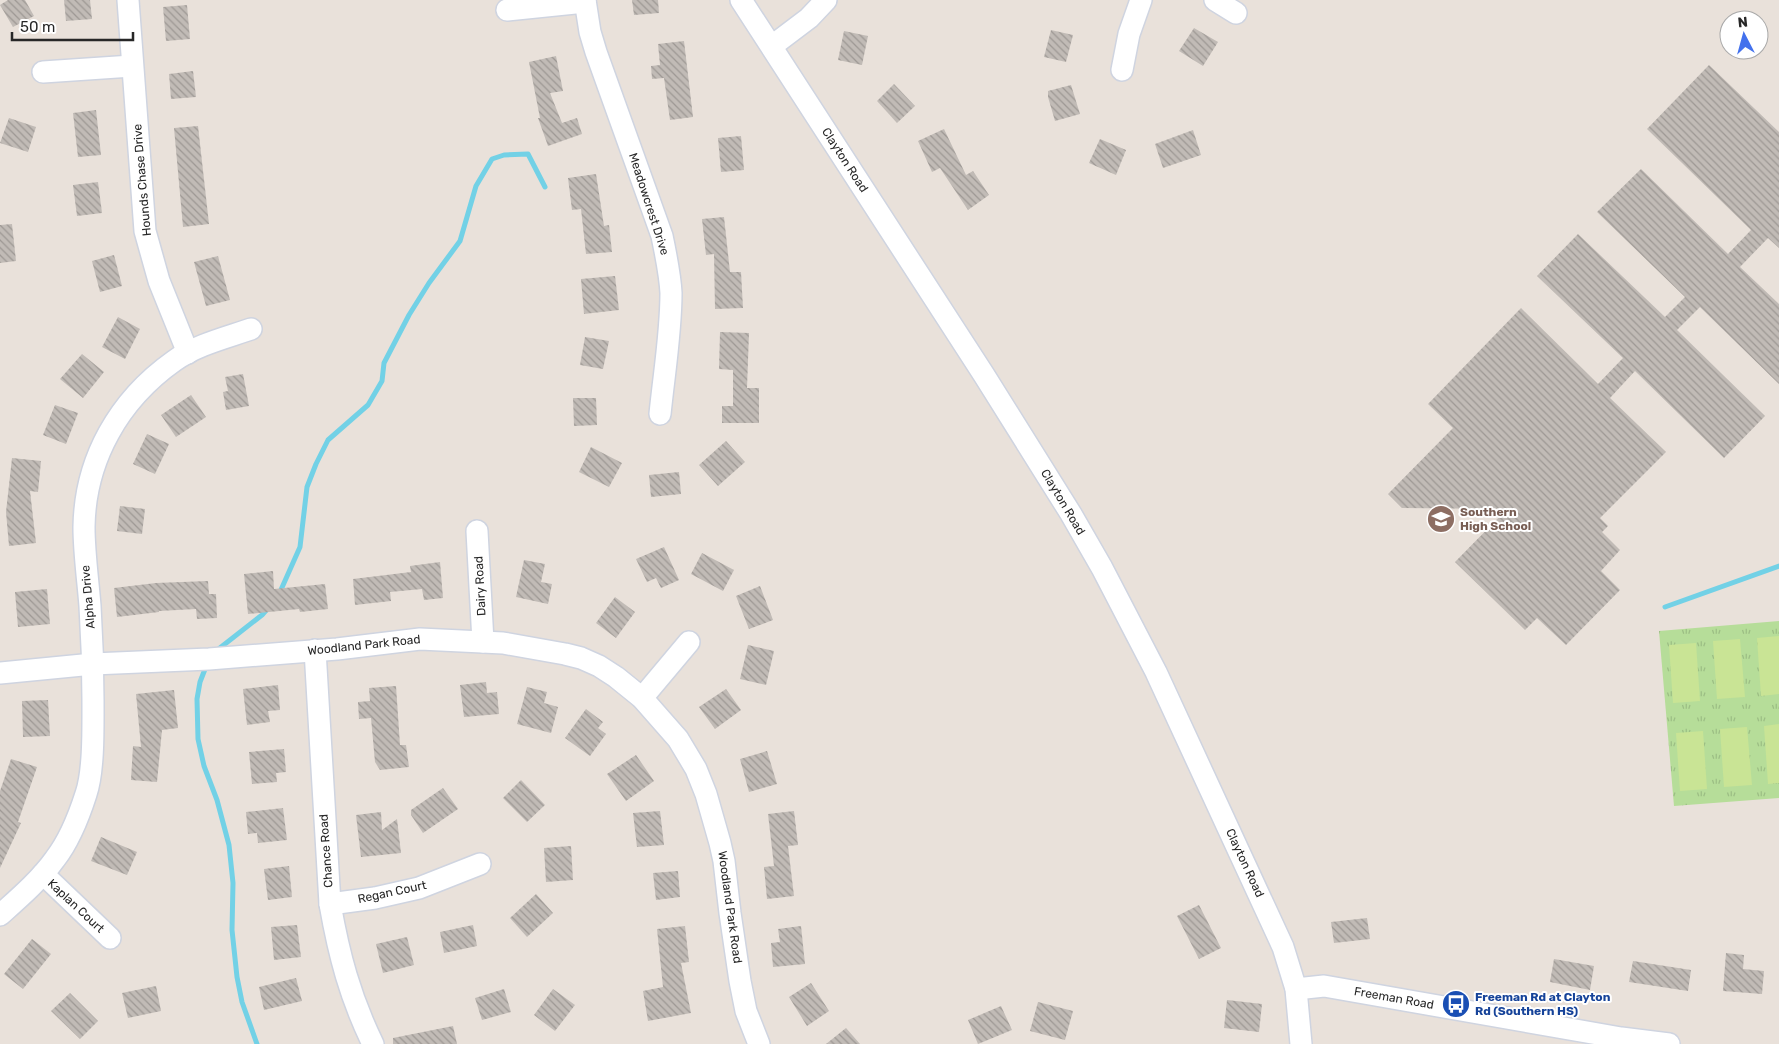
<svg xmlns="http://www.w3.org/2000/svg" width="1779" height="1044" font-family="Rubik,sans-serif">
	<defs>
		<pattern id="park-tufts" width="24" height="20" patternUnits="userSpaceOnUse" patternTransform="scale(1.25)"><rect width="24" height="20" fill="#b6dd99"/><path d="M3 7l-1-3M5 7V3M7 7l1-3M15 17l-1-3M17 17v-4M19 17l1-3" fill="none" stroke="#9cbe84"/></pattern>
		<pattern id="building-back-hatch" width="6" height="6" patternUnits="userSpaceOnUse" patternTransform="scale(1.25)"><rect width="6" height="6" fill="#c1bbb6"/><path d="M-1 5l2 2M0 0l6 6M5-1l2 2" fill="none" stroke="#9d9894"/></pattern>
	</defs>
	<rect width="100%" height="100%" fill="#e9e1da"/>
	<polygon fill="url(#park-tufts)" points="1779,621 1779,798 1674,806 1659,631"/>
	<g fill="#c9e495">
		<polygon points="1779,636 1779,694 1761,696 1757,638"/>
		<polygon points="1740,639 1745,697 1717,699 1713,641"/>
		<polygon points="1696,643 1700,701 1673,703 1669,645"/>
		<polygon points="1779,724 1779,783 1768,784 1764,726"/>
		<polygon points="1747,727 1752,785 1724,787 1720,729"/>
		<polygon points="1703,731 1707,789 1680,791 1676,733"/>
	</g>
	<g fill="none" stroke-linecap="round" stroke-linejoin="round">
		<g stroke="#72d1e6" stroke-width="5">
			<polyline points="280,592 300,547 307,487 316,464 328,440 368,405 382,381 384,363 409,315 429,283 460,241 476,186 492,159 504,155 528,154 545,187"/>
			<polyline points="1665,607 1779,566"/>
			<polyline points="216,651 262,615 269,607"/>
			<polyline points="207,664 200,682 197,699 198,739 204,766 217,800 229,845 233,883 232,930 237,977 242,1002 257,1044"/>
		</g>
	</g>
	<g fill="url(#building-back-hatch)">
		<polygon points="8,0 25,0 34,16 13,27 0,5"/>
		<polygon points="64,0 90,0 92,19 66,21"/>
		<polygon points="632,0 658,0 659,13 634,15"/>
		<polygon points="187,5 190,39 166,41 163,7"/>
		<polygon points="1194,28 1218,42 1203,66 1179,51"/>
		<polygon points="1051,30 1073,35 1066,62 1044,57"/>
		<polygon points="844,31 868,36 862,65 838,60"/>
		<polygon points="684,41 693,117 670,120 664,78 652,79 651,66 660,65 658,44"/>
		<polygon points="556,56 563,91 550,93 562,123 577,118 582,134 548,146 538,118 540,118 529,62"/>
		<polygon points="1709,65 1779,132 1779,248 1768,238 1740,267 1779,304 1779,384 1700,307 1677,330 1765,416 1724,458 1635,371 1610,398 1666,452 1600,518 1608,526 1602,532 1620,550 1601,571 1620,590 1566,645 1537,618 1525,630 1455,562 1507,509 1402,508 1388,494 1453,428 1428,404 1521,308 1598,384 1623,358 1537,276 1578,234 1665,317 1685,297 1597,212 1641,169 1728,254 1751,230 1647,129"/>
		<polygon points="193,71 196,97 171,99 169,74"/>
		<polygon points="894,84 915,106 897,123 877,101"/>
		<polygon points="1071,85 1080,114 1055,121 1048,97 1048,91"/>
		<polygon points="96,110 101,155 78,157 73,113"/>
		<polygon points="9,118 36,127 28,152 0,143"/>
		<polygon points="198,126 209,224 183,227 174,128"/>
		<polygon points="944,129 966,175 973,171 989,195 968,210 940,168 932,172 918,141"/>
		<polygon points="1193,130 1201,155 1163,168 1155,144"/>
		<polygon points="741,136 744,170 721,172 718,138"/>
		<polygon points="1100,139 1126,150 1116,175 1089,163"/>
		<polygon points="596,174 604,226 609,225 612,252 586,254 581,209 572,210 568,178"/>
		<polygon points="98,182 102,213 77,216 73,185"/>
		<polygon points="724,217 730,272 741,272 743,308 715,309 714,254 706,255 702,219"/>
		<polygon points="12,224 16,261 0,263 0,225"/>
		<polygon points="114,255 122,286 100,292 92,261"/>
		<polygon points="218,256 230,300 206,306 194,262"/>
		<polygon points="615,276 619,310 584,314 581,279"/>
		<polygon points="118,317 140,329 125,359 102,347"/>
		<polygon points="720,332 749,333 747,388 759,388 759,423 722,423 722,406 733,406 733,370 719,369"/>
		<polygon points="585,337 609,341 603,369 580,365"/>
		<polygon points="82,354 104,372 83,398 60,379"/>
		<polygon points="243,374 249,406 226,410 223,392 228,391 225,377"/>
		<polygon points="191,395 206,417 176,437 161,415"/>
		<polygon points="573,398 596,398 597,425 574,426"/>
		<polygon points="55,405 78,413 66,444 43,435"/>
		<polygon points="147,434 169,444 155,474 133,464"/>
		<polygon points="726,441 745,462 718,486 699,465"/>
		<polygon points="591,447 622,463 609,487 579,472"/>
		<polygon points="12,458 41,461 38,492 30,491 36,543 9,546 6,512"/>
		<polygon points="679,472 681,494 651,497 649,475"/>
		<polygon points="120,506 145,509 142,534 117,531"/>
		<polygon points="664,547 679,580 661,588 656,578 647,582 636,559"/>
		<polygon points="702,553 734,570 723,591 691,574"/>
		<polygon points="524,560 545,564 541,582 552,584 548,604 516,597"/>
		<polygon points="440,562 443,598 424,600 422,589 390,592 391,601 355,605 353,579 411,572 410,566"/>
		<polygon points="273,571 274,589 325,584 328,609 300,612 299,609 248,614 244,574"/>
		<polygon points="208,581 209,594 216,594 217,618 197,619 196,609 159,611 159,612 117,617 114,588 156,583"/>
		<polygon points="760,586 773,620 749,629 736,596"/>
		<polygon points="47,589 50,624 18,627 15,592"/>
		<polygon points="615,597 635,612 616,638 596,623"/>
		<polygon points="748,645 774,651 766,685 740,679"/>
		<polygon points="486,682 487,693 497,692 499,714 464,717 460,685"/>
		<polygon points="278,685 280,710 268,711 270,722 247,725 243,689"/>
		<polygon points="396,686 400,745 406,745 409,767 380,770 375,762 371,718 359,719 358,702 370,701 369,688"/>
		<polygon points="527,687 547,692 544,703 558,707 551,733 517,724"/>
		<polygon points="726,689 741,710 715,729 699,707"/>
		<polygon points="174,690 178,728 162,730 157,782 131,780 133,746 141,747 136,694"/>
		<polygon points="48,700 50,736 23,737 22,701"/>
		<polygon points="586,709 603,722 598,728 606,734 590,756 565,738"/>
		<polygon points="284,749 286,772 276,773 277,782 252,784 249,752"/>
		<polygon points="767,751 777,784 749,792 740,759"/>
		<polygon points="636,755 654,781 626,801 607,774"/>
		<polygon points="11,759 37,767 18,822 21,823 0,868 0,791"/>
		<polygon points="521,780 545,805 527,822 503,798"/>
		<polygon points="443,788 458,809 423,833 411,815 411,810"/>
		<polygon points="283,808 287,840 258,843 257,833 248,834 246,812"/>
		<polygon points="660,811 664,845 637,847 633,813"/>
		<polygon points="794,811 798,845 788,846 794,896 767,899 764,867 774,866 768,814"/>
		<polygon points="381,812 382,830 397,819 401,853 361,857 356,815"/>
		<polygon points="101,837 137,852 127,875 91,861"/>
		<polygon points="571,846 573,880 546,882 544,848"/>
		<polygon points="289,866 292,897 268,900 264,869"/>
		<polygon points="678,871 680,897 656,900 653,873"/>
		<polygon points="536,894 553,913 527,937 510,918"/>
		<polygon points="1199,905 1221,948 1199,959 1177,916"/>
		<polygon points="1367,918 1370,939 1334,943 1331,922"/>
		<polygon points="297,925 301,957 274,960 271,927"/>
		<polygon points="473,925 477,946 444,953 440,932"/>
		<polygon points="685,926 689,962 681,963 691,1013 648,1021 643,991 663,987 657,929"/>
		<polygon points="801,926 805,964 773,967 771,943 780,942 778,929"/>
		<polygon points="407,937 414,965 383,973 376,944"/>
		<polygon points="32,939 51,954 23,989 4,974"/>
		<polygon points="1726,953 1744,955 1743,969 1764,971 1762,994 1723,991"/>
		<polygon points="1554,959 1594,966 1590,990 1550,982"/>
		<polygon points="1633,961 1691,970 1688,991 1629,982"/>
		<polygon points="296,978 302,1001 264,1010 259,987"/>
		<polygon points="811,983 829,1011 807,1026 789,997"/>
		<polygon points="156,986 161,1011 128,1018 122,993"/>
		<polygon points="504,989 511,1012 482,1020 475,998"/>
		<polygon points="553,989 575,1005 555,1031 534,1015"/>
		<polygon points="70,993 98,1021 80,1039 51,1011"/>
		<polygon points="1227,1000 1262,1004 1259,1032 1224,1028"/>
		<polygon points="1038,1002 1073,1011 1065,1040 1030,1031"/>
		<polygon points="1001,1006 1012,1030 978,1044 968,1020"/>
		<polygon points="453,1026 457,1044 393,1044 393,1038"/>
		<polygon points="846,1028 860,1044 826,1044"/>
	</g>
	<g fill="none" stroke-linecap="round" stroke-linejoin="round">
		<defs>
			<g id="minor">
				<polyline points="128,0 145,231 159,281 188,353"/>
				<path d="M585 0 590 32 596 52 662 236C666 255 670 274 671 293 671 333 664 374 660 414"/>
				<polyline points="741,0 984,375 1071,514 1102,568 1156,672 1283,947 1296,989 1301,1044"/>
				<polyline points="1215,0 1236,13"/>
				<polyline points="507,10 585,2"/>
				<polyline points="772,46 809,18 826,0"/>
				<polyline points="1122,70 1129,34 1141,0"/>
				<polyline points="43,72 132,66"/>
				<polyline points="477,531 483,642"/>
				<path d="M315 650 330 904C339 955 350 997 373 1044"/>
				<polyline points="0,673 93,664 209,659 337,649 420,639 503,643 565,654 581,658 599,666 616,677 642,698 678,739 696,769 706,794 720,843 724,861 730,913 740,981 746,1011 759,1044"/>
				<polyline points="642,698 689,642"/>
				<polyline points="43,874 110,938"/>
				<polyline points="330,904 375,898 419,888 480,864"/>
				<path d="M0 915C19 898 40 880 55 859 69 841 79 816 86 794 94 771 93 726 93 700 93 669 92 637 90 606 88 580 84 553 84 527 85 459 119 400 174 361 196 345 225 338 251 329"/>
				<polyline points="1296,989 1324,986 1621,1038 1669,1044"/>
			</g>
		</defs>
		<use href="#minor" stroke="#cfd4e0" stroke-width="24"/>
		<use href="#minor" stroke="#fff" stroke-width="21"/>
	</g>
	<defs>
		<symbol id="school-disc" viewBox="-11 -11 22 22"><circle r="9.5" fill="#8d6e63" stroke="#fff"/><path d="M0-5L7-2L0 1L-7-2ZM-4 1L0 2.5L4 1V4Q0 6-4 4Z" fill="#fff"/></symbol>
		<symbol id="bus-disc" viewBox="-11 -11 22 22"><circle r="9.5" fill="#1a4fb4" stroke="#fff"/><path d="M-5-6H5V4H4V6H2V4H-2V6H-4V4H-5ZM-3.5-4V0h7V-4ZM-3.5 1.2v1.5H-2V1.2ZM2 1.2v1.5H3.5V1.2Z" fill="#fff"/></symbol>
	</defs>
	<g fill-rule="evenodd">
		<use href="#school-disc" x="1425" y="503" width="32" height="32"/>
		<use href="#bus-disc" x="1440" y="988" width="32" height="32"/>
	</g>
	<g text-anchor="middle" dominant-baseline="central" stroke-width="4" stroke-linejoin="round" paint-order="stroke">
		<g font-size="12" fill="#272727" stroke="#fff">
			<text transform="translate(845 160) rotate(57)">Clayton Road</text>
			<text transform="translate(142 180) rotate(-95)">Hounds Chase Drive</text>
			<text transform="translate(649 204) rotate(72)">Meadowcrest Drive</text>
			<text transform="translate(1063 502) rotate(59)">Clayton Road</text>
			<text transform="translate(480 586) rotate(-93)">Dairy Road</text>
			<text transform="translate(88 597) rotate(-95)">Alpha Drive</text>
			<text transform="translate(364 645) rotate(-6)">Woodland Park Road</text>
			<text transform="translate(326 851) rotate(-94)">Chance Road</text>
			<text transform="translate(1245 863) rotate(65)">Clayton Road</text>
			<text transform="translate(392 892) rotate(-12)">Regan Court</text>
			<text transform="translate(76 906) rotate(43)">Kaplan Court</text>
			<text transform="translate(730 907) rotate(82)">Woodland Park Road</text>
			<text transform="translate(1394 998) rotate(10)">Freeman Road</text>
		</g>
		<g font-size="12" font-weight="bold" fill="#785e54" stroke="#fff" text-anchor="start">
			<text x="1460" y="512">Southern<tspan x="1460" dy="14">High School</tspan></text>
		</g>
		<g font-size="12" font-weight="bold" fill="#164399" stroke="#fff" text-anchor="start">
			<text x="1475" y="997">Freeman Rd at Clayton<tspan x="1475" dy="14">Rd (Southern HS)</tspan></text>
		</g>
	</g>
	<g transform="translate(1744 35) rotate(354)"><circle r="24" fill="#ffffff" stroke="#a9a9a9"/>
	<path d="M0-4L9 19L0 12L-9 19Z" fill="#4371ed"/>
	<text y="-8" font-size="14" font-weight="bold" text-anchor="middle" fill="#272727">N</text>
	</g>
	<path d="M12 32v8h121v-8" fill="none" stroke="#272727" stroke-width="2.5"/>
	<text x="20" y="32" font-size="15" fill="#272727" stroke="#ffffff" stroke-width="4" paint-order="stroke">50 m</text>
</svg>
